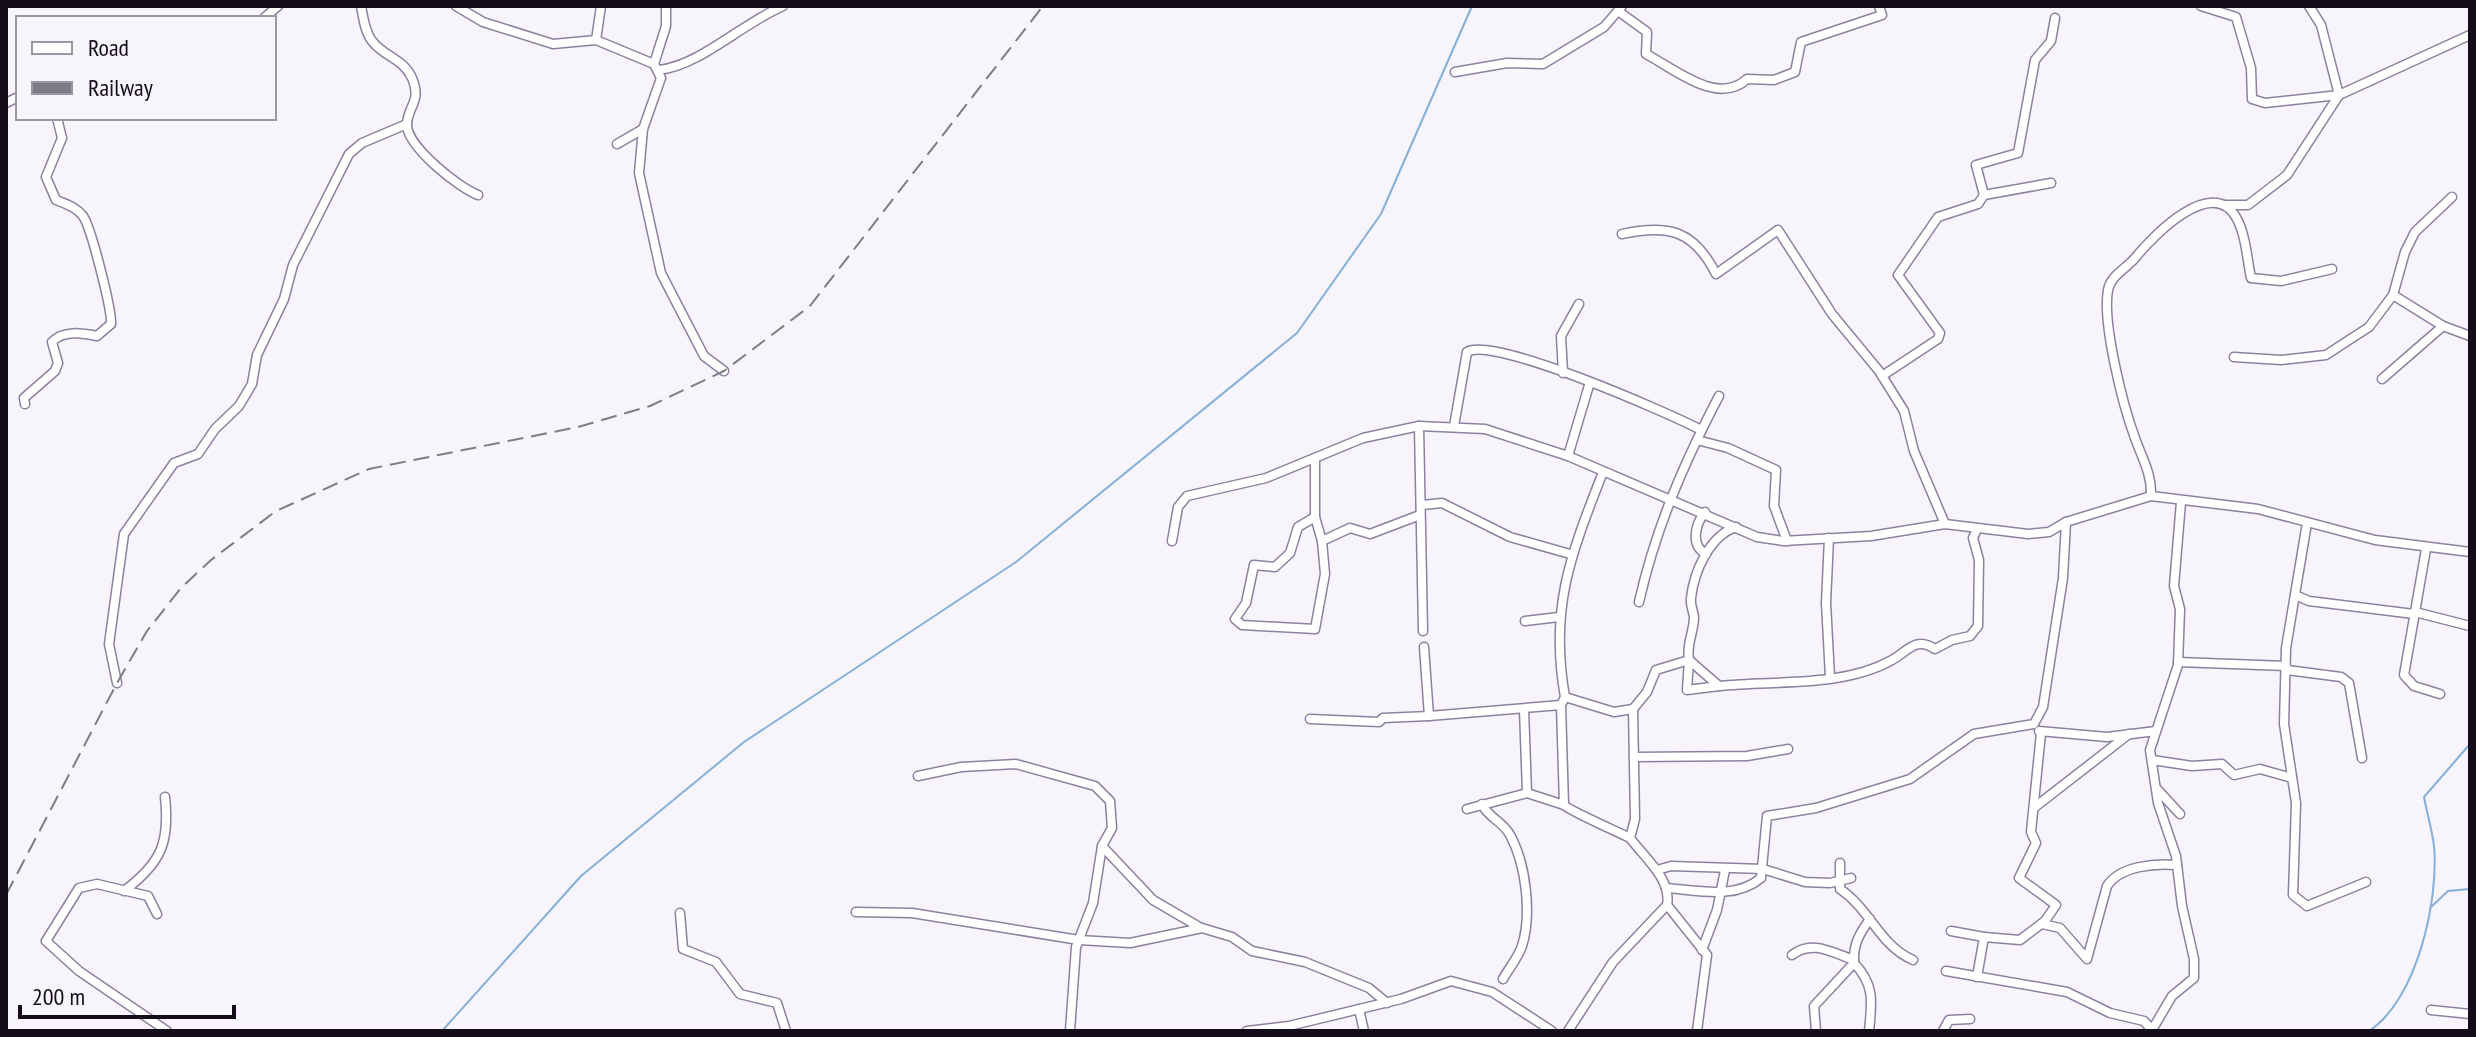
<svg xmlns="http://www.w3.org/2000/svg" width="2476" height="1037" font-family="'PT Sans Narrow',sans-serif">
	<rect width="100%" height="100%" fill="#f7f4fb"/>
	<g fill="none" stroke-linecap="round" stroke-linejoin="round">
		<g stroke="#85b0d9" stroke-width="2">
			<polyline points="2430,908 2448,891 2470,889"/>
			<polyline points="442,1031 581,876 744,742 1016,562 1297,333 1381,214 1472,6"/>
			<path d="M2369 1031C2417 1000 2439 900 2434 846 2432 830 2427 813 2424 797L2470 744"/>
		</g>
		<defs>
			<g id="minor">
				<path d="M361 6C363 17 365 32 372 41 384 57 403 58 412 78 422 102 408 105 407 124 406 146 459 188 478 195"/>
				<polyline points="456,6 483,22 553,44 596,40 654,64 661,78 643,129 639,173 661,273 704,356 724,371"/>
				<polyline points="2201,6 2236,17 2251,68 2252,99 2265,103 2339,95 2470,35"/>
				<path d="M1618 11 1647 32 1646 54C1676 70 1718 106 1747 79L1774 80 1795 72 1801 42 1882 15 1879 6"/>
				<polyline points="264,18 278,6"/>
				<polyline points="596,40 601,6"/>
				<polyline points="654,64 666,26 666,6"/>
				<path d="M659 70C701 65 741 24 783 6"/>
				<polyline points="1455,72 1507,63 1543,64 1604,27 1622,6"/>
				<polyline points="6,103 18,97"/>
				<polyline points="617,144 643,129"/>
				<polyline points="1984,195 1976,165 2018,153 2035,60 2051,41 2055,18"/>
				<polyline points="2224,205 2248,205 2287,175 2339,95 2321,25 2309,6"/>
				<path d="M1622 234C1668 224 1694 230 1716 274L1778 230 1832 314 1879 371 1904 411 1914 451 1945 524"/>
				<polyline points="2393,295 2443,326 2470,336"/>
				<polyline points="2234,357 2281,360 2326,355 2369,327 2393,295 2405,252 2415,232 2452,197"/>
				<polyline points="1563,373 1561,336 1579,304"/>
				<polyline points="1882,376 1938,339 1940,333 1898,275 1938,217 1978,204 1984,195 2051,183"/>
				<polyline points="2382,379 2443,326"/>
				<path d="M25 404 24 398 55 371 58 363 52 342C63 330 82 333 97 336L111 324C112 310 91 227 83 216 76 207 66 204 56 200L46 177 62 138 57 118"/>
				<polyline points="1419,426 1423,631"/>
				<path d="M1454 426 1467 352C1491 335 1669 413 1701 430"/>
				<polyline points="1697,440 1728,448 1776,470 1774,506 1787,541"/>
				<polyline points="1568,456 1590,382"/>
				<polyline points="1315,458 1315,517 1322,541"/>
				<path d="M1603 472C1571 554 1549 608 1565 697L1561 705 1564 805C1568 810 1618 832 1630 838"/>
				<path d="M2151 496C2152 474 2142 458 2135 438 2123 406 2102 323 2108 290 2111 275 2126 269 2135 258 2152 237 2213 173 2237 219 2246 236 2247 259 2251 278L2281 281 2332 269"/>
				<polyline points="1422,505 1442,503 1510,537 1570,554"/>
				<path d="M1705 512C1694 526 1691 546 1706 554"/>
				<polyline points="1315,517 1298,527 1290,553 1275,567 1254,565 1246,603 1235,619 1242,625 1315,629 1325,574 1322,541 1350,528 1370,534 1420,515"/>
				<polyline points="2307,523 2286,648 2284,724 2296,803 2293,895 2307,906 2366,882"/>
				<polyline points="1829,538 1826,603 1830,677"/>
				<polyline points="1172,541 1178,507 1187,496 1266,478 1363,438 1419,426 1485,429 1568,456 1757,537 1783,541 1871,536 1945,524 2028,534 2049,532 2066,522 2151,496 2258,509 2375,540 2470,552"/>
				<polyline points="2426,549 2404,675 2414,686 2440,694"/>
				<polyline points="2295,595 2309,601 2414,614"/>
				<path d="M1639 602C1656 527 1684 463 1719 396"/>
				<polyline points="2415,612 2470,626"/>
				<polyline points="1525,621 1559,617"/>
				<path d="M1689 660 1719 686C1774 680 1842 688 1892 660 1908 651 1916 636 1935 649L1952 640 1970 636 1978 626 1979 560 1973 538 1977 529"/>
				<polyline points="1689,660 1687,690 1719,686"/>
				<polyline points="2178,662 2286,666"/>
				<polyline points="2287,670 2341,677 2349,683 2362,758"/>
				<polyline points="117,683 109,644 124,534 174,463 198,454 215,429 239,406 252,384 257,355 284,299 293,265 349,154 362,143 407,124"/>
				<polyline points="1565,697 1614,712 1633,709"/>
				<polyline points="1524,709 1527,793 1564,805"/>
				<polyline points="1429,716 1561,705"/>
				<polyline points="1310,719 1379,722 1383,718 1429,716 1424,647"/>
				<polyline points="2039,731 2107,737 2156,731"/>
				<polyline points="1634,757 1747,756 1788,749"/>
				<polyline points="2152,760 2192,766 2222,764 2234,775 2260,769 2292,778"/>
				<polyline points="918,776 961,767 1016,764 1095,786 1110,801 1112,828 1102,846 1093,903 1076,947 1070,1031"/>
				<polyline points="2157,789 2180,814"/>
				<path d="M1482 804C1488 818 1503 821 1510 835 1526 864 1532 914 1522 946 1518 958 1509 968 1503 979"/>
				<polyline points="2035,807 2129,734"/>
				<polyline points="1467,809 1527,793"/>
				<polyline points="1102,846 1153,900 1201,928"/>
				<path d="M1840 863V889C1870 909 1879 945 1913 960"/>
				<polyline points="1657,870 1671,866 1763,869 1805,882 1830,883 1851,878"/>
				<path d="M1666 888C1697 890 1735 900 1761 878L1767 816 1816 808 1910 779 1974 734 2034 724 2043 707 2063 578 2066 522"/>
				<path d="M124 891C161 863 170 843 165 797"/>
				<polyline points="1667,905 1707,955 1697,1031"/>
				<polyline points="856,912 912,913 1079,940 1130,943 1202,928 1232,937 1252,951 1305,962 1369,988 1387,1003"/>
				<polyline points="680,913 683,949 716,962 740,994 777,1003 786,1031"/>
				<polyline points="157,914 148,896 97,884 79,888 46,941 79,971 167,1031"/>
				<path d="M2042 924 2060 928 2087 959 2107 886C2120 866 2155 863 2177 865"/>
				<polyline points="1951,931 1984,937"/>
				<polyline points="1702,950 1717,910 1725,870"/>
				<path d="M1792 955C1812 939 1833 953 1854 960"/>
				<polyline points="1946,971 2067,992 2110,1013 2144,1021 2152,1030 2172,996 2194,978 2194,959 2182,906 2176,856 2158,803 2150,750 2178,665 2180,609 2174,586 2181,502"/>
				<polyline points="1977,977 1984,937 2020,940 2045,921 2056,905 2019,878 2036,843 2031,832 2041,733"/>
				<polyline points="1359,1009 1364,1031"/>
				<polyline points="2431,1010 2470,1014"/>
				<polyline points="1247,1031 1289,1026 1401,999 1451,981 1492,992 1552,1031"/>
				<path d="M1568 1031 1613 962 1667 905C1672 879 1644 857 1630 838L1635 819 1633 709 1647 692 1656 670 1689 660C1686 644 1694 632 1694 617 1693 610 1690 605 1691 598 1694 572 1709 536 1736 527"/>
				<polyline points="1816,1031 1814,1006 1854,963"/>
				<path d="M1869 1031C1872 1002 1875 985 1854 963 1853 945 1859 934 1870 919"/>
				<polyline points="1943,1031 1949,1020 1970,1019"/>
			</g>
		</defs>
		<use href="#minor" stroke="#8d81a0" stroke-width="11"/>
		<use href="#minor" stroke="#fff" stroke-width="8"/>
		<polyline stroke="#807c86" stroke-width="2" stroke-dasharray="16 8" stroke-linecap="butt" points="6,895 117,683 147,631 181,588 211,560 276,511 369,469 578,427 650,406 724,371 810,306 1043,6"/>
	</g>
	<rect width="2476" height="1037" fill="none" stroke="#130e1a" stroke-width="16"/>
	<rect x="16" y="16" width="260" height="104" fill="#f7f4fb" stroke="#9c98a1" stroke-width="2"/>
	<rect x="32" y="42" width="40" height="12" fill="#ffffff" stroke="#9c98a1" stroke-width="2"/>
	<text x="88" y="56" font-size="24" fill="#130e1a">Road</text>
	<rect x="32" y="82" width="40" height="12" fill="#807c86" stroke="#9c98a1" stroke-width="2"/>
	<text x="88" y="96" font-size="24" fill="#130e1a">Railway</text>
	<path d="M20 1005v12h214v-12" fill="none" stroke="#130e1a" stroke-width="4"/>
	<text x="32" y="1005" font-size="24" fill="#130e1a" stroke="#f7f4fb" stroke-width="6" paint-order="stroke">200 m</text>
</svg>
